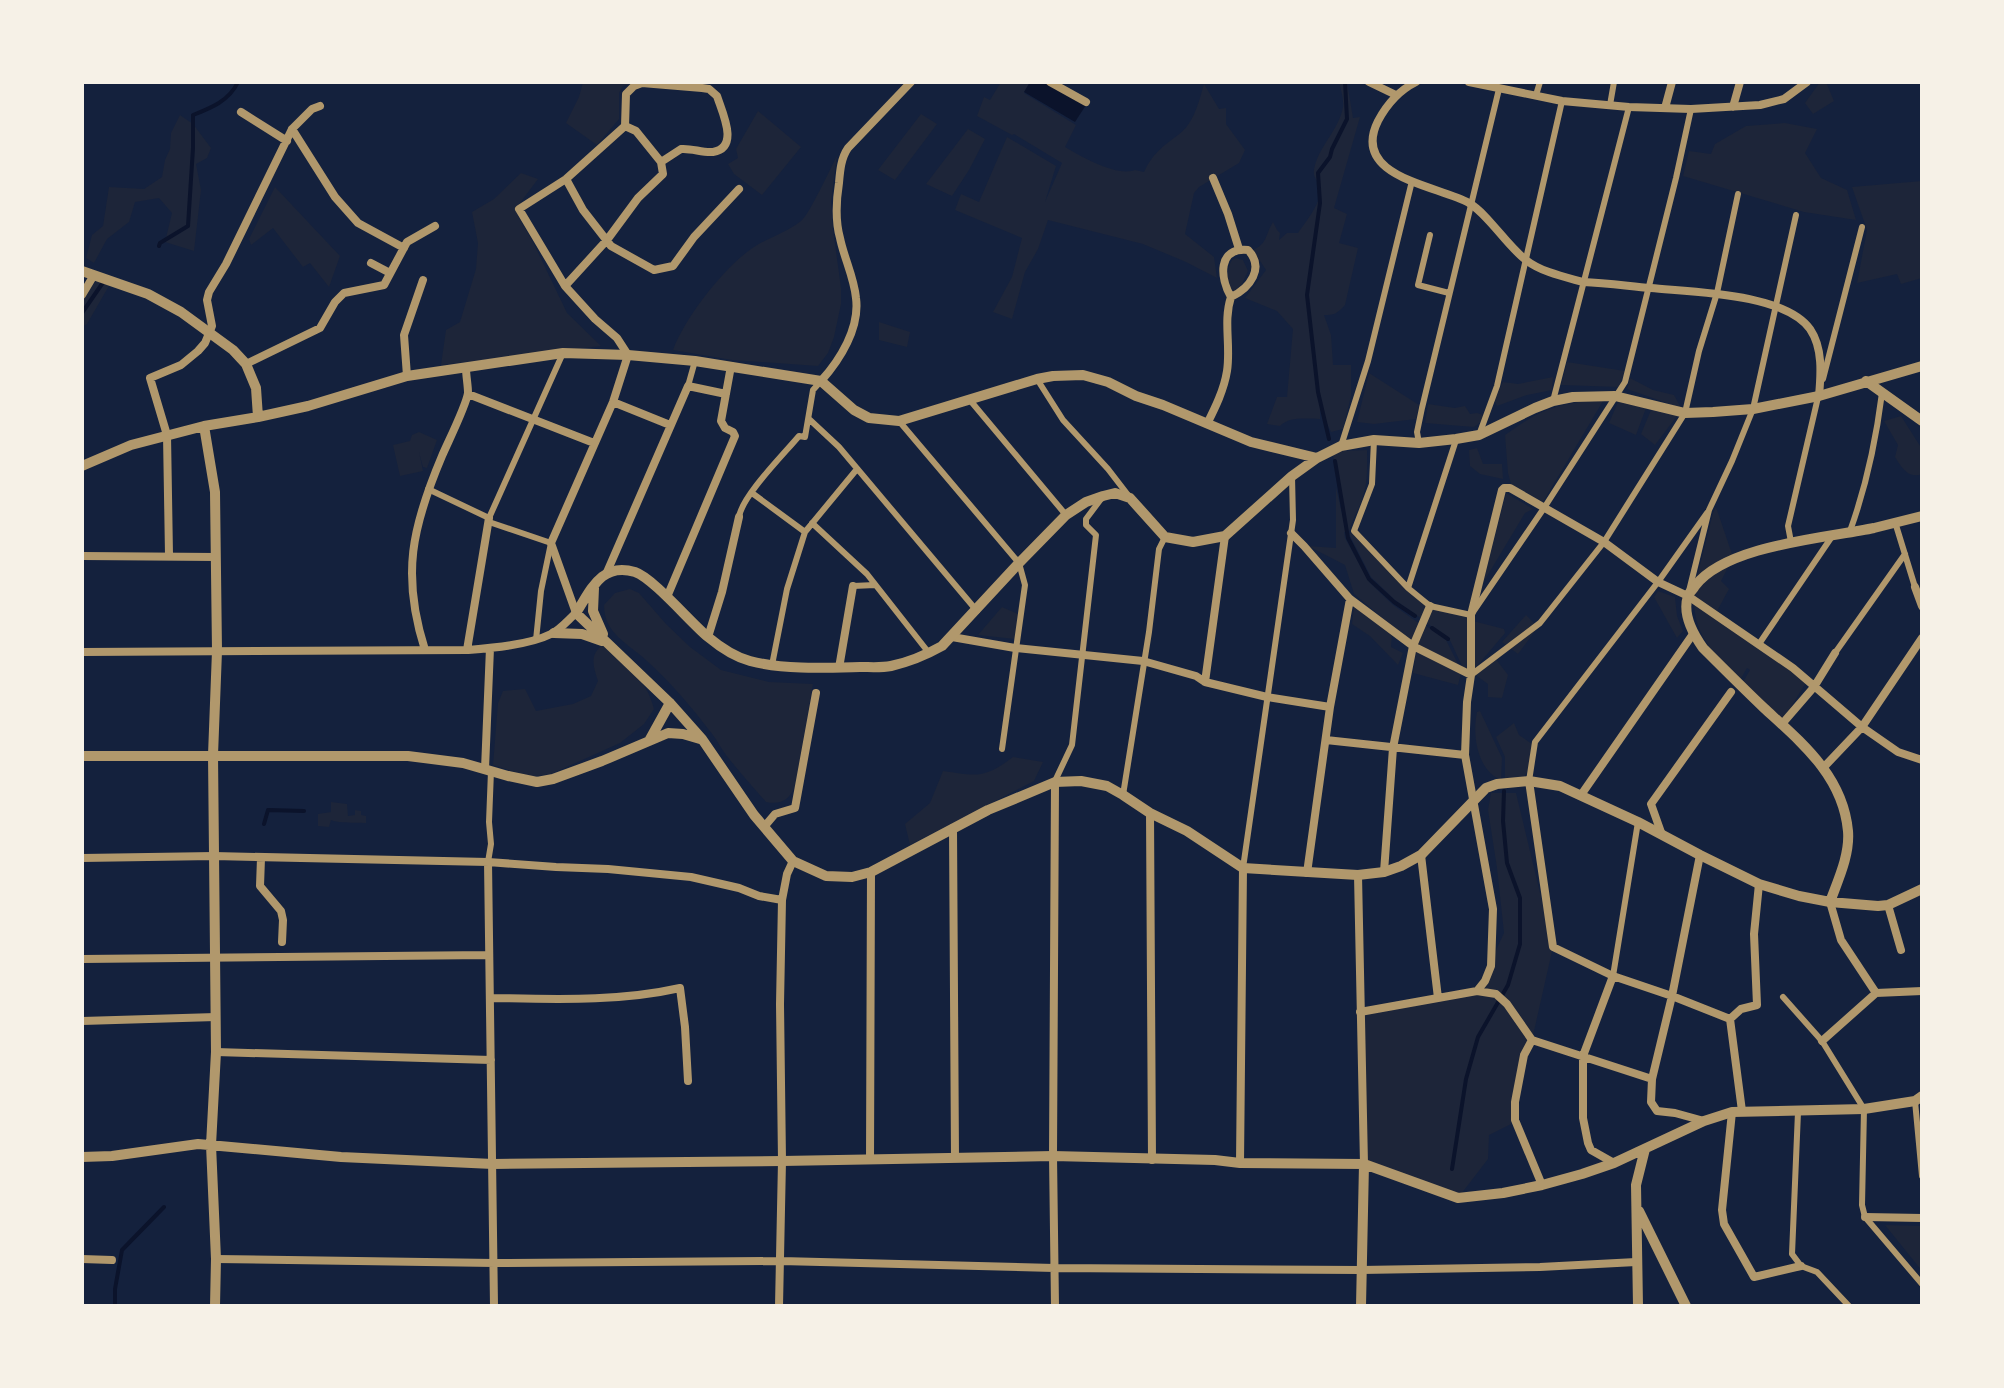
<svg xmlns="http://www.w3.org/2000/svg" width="2004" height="1388" font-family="'Space Grotesk',sans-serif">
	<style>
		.green { fill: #1d2539 }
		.water { fill: #0b132b }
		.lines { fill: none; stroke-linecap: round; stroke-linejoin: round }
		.stream { stroke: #0b132b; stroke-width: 4 }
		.pedestrian { stroke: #b1986c; stroke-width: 6 }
		.minor { stroke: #b1986c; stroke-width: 8 }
		.tertiary { stroke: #b1986c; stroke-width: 10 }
	</style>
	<rect width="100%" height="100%" fill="#14213d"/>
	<!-- green -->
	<path class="green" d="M583 82H639L623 86 619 93V119L597 145 566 123 579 97Z
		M1001 82H1030L1024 93 1076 125 1065 147C1082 157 1117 177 1135 170L1144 172C1152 154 1163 146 1178 135 1194 124 1199 101 1204 84L1219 109 1226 108V124L1245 150 1239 163 1199 187 1194 193 1185 234 1214 257 1217 278 1186 262 1143 244 1048 220 1038 249 1025 272 1012 319 993 312 1012 277 1022 238 955 210 961 194 979 202 1007 137 1056 166 1045 202 1062 163 1014 134 1012 135 977 116 984 97 990 100Z
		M1339 82H1347L1353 118 1360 117 1334 208 1347 214 1339 243 1358 248 1345 305C1337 314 1334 315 1324 315L1331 335 1333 365H1351V396L1343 429 1331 432 1320 409V419C1307 419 1290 416 1280 426L1267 424 1277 397H1287L1293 329 1277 311 1245 298 1266 270 1253 250C1268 243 1265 235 1273 222L1277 230 1280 233 1279 240 1287 233H1298C1305 223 1323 201 1320 188 1318 178 1311 179 1315 165 1321 144 1339 129 1343 107 1344 100 1341 90 1339 82Z
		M1820 82H1826L1834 101 1813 114 1805 103Z
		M758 111 801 147 762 195 734 174 728 164 738 158 736 149Z
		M921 114 937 124 895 180 878 170Z
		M180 115 193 124 211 148 207 158 196 164 201 190 194 251 165 242 172 213 159 198 135 202 129 222 107 239 94 263 86 258 92 235 103 226 109 187 144 189 162 177 165 160 170 149 171 133Z
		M1785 123 1817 129 1805 153 1821 178 1847 190 1856 220 1804 212 1683 176 1689 151 1711 154 1715 144 1746 126Z
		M968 129 985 139 969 170 952 196 926 184Z
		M837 156 831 202 833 229 841 288V304L834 337 828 353 818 366 732 360 673 350C685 318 720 273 747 252 763 239 785 234 801 221 809 215 830 169 837 156Z
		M521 173 538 179 517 207 518 216 533 242 567 313 601 346 441 365 446 330 460 322 476 269 478 243 472 212 494 199Z
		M1922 181V278L1901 284 1897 274 1857 283 1867 230 1852 187Z
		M275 187 340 256 329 287 310 263 303 267 273 228 251 245 249 239Z
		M1236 258 1243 260 1248 271 1242 284 1234 291C1226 284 1226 269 1232 260Z
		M98 279 110 284 87 324 82 327V298Z
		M879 322 910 332 907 347 879 340Z
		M1567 362 1625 371 1619 387 1561 385Z
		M1369 373 1419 405 1416 419 1374 424 1357 422Z
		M1553 377 1552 390 1527 395 1497 406 1494 400 1503 382 1518 384Z
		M1630 378 1653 390 1674 395 1681 408 1627 389Z
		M1585 401H1603L1543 502 1511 484 1508 473 1505 435C1536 413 1547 407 1585 401Z
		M1618 402 1646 408 1636 435 1609 423Z
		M1428 404 1455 408 1465 406 1470 414 1477 413 1483 415 1481 422 1474 427 1425 423Z
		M1651 410 1677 416 1655 445 1641 434Z
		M1901 416 1922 449V474C1908 479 1902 468 1895 457L1898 445 1884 421Z
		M419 432 437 440 427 468 423 467 419 452 423 471 400 476 393 445 410 441 412 435Z
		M1477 448 1483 464H1502L1503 479 1480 474 1470 466 1469 450Z
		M1367 450C1367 466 1368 481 1363 496 1360 508 1352 519 1349 532H1344L1345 538 1369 582 1393 605 1420 624 1412 643 1354 594 1345 565 1308 546 1336 548V487L1345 527 1342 501 1333 455 1342 451Z
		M1506 493 1533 509 1525 513 1483 583Z
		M1716 507 1733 557 1696 581 1713 513Z
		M1353 532 1427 607 1422 619 1395 600 1371 577 1349 534Z
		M1728 567 1721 581 1729 589 1717 611 1693 596 1702 580Z
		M630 589 639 593 666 624 690 647 721 670 769 682 813 684 795 787C788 800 782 805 766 802 754 788 742 775 730 760 722 751 717 739 709 730 691 706 669 681 647 661 628 643 604 634 604 605L615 593Z
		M1658 591 1675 597 1677 616 1683 631 1677 638 1654 597Z
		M1694 602 1807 681 1783 720 1743 682 1750 670 1747 668 1740 680C1716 655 1695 638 1694 602Z
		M1354 606 1392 635 1391 647 1403 653 1398 665 1370 636 1352 624Z
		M1002 607 1018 614 1015 639 978 635Z
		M1431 608 1469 616 1470 672 1463 668 1449 638 1425 622Z
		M1526 615 1538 627 1518 654 1502 642Z
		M1473 621 1504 629 1505 633 1472 672Z
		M1425 625 1446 640 1460 668 1416 646Z
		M604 644C625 663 647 680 654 709L644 724 620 743 551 774 530 777 493 765 498 703 503 691 525 689 536 711 573 704 591 696 598 681C593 666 589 654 604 644Z
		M1416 651 1461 673 1458 685 1413 673Z
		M1492 654 1508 675 1502 698 1488 697V684L1474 674Z
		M1480 711 1502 758 1501 780C1477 770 1472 735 1477 712Z
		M1514 723 1519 735 1532 744 1530 766 1525 776 1505 780V757L1496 737Z
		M1013 757 1043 762 1034 781 910 845 905 824 930 803 943 771C977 776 984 779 1013 757Z
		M1491 793H1516L1553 947 1532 1040 1511 1101V1124L1489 1135 1488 1159 1458 1198 1364 1164 1360 1012 1477 991 1504 933 1497 868 1488 810Z
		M331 802 347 804 348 816 355 815V810L361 811V815L366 816V823C355 822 341 824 331 820L329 827 318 826V814L331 812Z
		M1885 1225 1922 1226V1271Z"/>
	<!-- water -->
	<path class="water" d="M1030 82H1046L1086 105 1075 122 1024 92Z"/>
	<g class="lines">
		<!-- stream -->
		<path class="stream" d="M159 246 160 243 188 226 193 148V115C211 108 229 101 238 82
			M82 313 104 281
			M1329 439 1318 392 1307 295 1320 203 1318 173 1330 157 1332 149 1347 119 1345 82
			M1335 461 1348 538 1369 579 1394 602 1415 616
			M1432 628 1448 639
			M264 824 268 810 304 811
			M1452 1169 1466 1079 1478 1037 1508 985 1520 944V898L1507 863 1503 821 1504 791
			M115 1306V1289L122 1250 164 1207"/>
		<!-- pedestrian -->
		<path class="pedestrian" d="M1536 95 1540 82
			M1610 105 1614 82
			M1430 235 1418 285 1449 293
			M1037 379 1063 420 1108 469 1128 495
			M1823 379 1862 227
			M688 386 695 361
			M969 399 1066 515
			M1553 401 1629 107
			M809 419 839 447 977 611
			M899 421 1019 563 1025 585 1002 749
			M1479 435 1497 386 1562 101
			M1374 440 1372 484 1354 531 1408 588 1430 606 1471 615 1544 508 1625 382 1676 178 1691 109
			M1419 443 1417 432 1422 408 1499 89
			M1341 446 1368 361 1412 181
			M428 489 489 518V522L551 543 541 591 536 640
			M752 493 805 532
			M739 517C742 496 784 454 799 436L805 437 813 390 821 381
			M489 518 563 353
			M1895 522 1915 587
			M812 523 867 574 929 653
			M1850 531C1866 487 1876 440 1882 393
			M1791 542 1788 526 1819 393
			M853 586 875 585 873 583
			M1408 588 1456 440
			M1689 591 1709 510 1732 461 1753 409 1796 215
			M1759 644 1833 535
			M1835 653 1905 554
			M772 665 787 589 805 532 857 469
			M1471 675 1540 623 1604 542 1685 413 1699 351 1717 293 1738 194
			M1055 781 1072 745 1096 535 1086 525V519L1101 499
			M1529 781 1535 742 1658 582 1707 513
			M1123 795 1149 632 1159 549 1165 537
			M488 862 491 844 489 822 491 771
			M1243 868 1293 520 1292 476
			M1613 976 1638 822
			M1783 997 1822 1041 1864 1109 1862 1205 1865 1217 1922 1284
			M1915 1101 1922 1176
			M1798 1112 1792 1254 1801 1266 1817 1272 1849 1306"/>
		<!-- minor -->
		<path class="minor" d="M1050 82 1086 102
			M1369 82 1396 95
			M1416 82C1398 91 1387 104 1378 121 1350 177 1436 185 1469 203 1488 214 1507 246 1526 260 1541 272 1565 277 1583 282 1606 283 1628 286 1651 288 1692 292 1784 293 1810 329 1823 348 1821 374 1819 396
			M1469 82 1562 101 1629 107 1691 109 1760 105 1784 99 1807 82
			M1733 107 1740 82
			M1665 108 1672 82
			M241 112 287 141
			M625 126 636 131 661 162
			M292 129 335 197 358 223 404 248
			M1213 178 1228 214 1239 249
			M566 179 583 210 611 246 654 270 673 266 694 237 739 189
			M371 263 390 273
			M82 295 94 275
			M246 364 320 328 335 302 344 293 384 285 407 242 435 226
			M407 376 404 335 423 280
			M821 381C840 360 860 328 856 298 854 277 844 258 840 238 835 220 836 202 839 183 840 171 841 158 848 148L911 82
			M468 394 594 443
			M613 402 670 425
			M1207 424C1215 408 1224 390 1227 371 1231 346 1223 321 1231 297 1250 288 1265 268 1248 250 1217 247 1220 278 1231 297
			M1291 533 1304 546 1350 599 1413 646 1471 675
			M169 555 167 435 150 378 181 365 198 351 205 343 212 326 207 300 209 292 226 264 292 129 312 109 320 106
			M82 556 216 557
			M607 572 688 386 726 394
			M1915 587 1922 606
			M667 597 735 436 733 432 725 428 721 421 731 366
			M708 637 722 592 739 517
			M952 637 1015 648 1143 661 1196 676 1205 682 1267 697 1330 707
			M425 650C401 575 412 527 442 456 448 442 466 406 468 393 468 385 466 376 466 368
			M467 650 489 518
			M82 652 467 650C491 648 529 645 551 634 560 630 568 620 576 613L551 543 613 402 628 355 617 338 595 319 565 286 519 209 566 179 625 126 626 94 634 86 642 83 702 88 709 89 717 96C722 112 740 148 713 152 702 153 692 148 681 149L661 162 663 174 638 198 607 240 565 286
			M839 668 853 586
			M1205 682 1225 536
			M1782 724 1814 687 1835 653
			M1326 740 1465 755
			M1824 767 1862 727 1922 638
			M485 769 490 648
			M1529 781 1553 947 1613 976 1672 996 1730 1019 1741 1009 1757 1005 1754 934 1759 884
			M1055 782 1053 1156 1055 1306
			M1581 795 1693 634
			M1150 813 1152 1160
			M764 827 775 814 795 808 816 693
			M953 828 955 1158
			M1662 835 1651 804 1731 692
			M1421 855 1438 998
			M1700 855 1672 996 1652 1079 1651 1102 1657 1111 1675 1113 1704 1121
			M82 858 214 856 488 862 556 867 608 869 691 877 739 888 759 896 782 900
			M261 858 260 886 281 911 283 920 282 942
			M488 862 494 1306
			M1384 872 1393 748 1413 646 1430 606
			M1307 873 1330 707 1350 599
			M1358 875 1364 1164
			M1830 902 1841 940 1876 993
			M1888 905 1901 950
			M82 959 489 955
			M1613 976 1583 1056V1118L1588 1143 1591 1150 1614 1163
			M1477 991 1485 981 1491 966 1493 909 1465 755 1467 702 1471 675V615L1502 490 1504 488H1510L1604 542 1658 582 1688 596 1793 668 1862 727 1898 752 1922 760
			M490 998C553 999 618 1002 680 988L685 1027 688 1081
			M1360 1012 1477 991 1496 994 1507 1004 1532 1040
			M1730 1019 1742 1111
			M82 1021 216 1017
			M1532 1040 1524 1055 1515 1102V1120L1542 1185
			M1532 1040 1652 1079
			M1822 1041 1876 993 1922 991
			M216 1052 491 1060
			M1732 1112 1722 1210 1724 1224 1754 1277 1801 1266
			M870 1160 871 872
			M1240 1163 1243 868
			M1865 1217 1922 1218
			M82 1259 112 1260
			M216 1259 494 1263 781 1261 1054 1268 1361 1270 1540 1267 1636 1262
			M779 1306 782 1161 780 1004 782 900 787 874 793 861"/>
		<!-- tertiary -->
		<path class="tertiary" d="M82 271 148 294 181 312 233 350 246 364 256 388 258 417
			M1922 366 1819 396 1753 409 1713 412 1685 413 1615 396 1573 397 1553 401 1535 408 1479 435 1456 439 1419 443 1374 440 1341 446 1317 458 1292 476 1225 536 1193 542 1165 537 1130 498 1115 493 1103 496 1086 502 1066 515 1019 563 942 646C926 655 909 662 891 666 881 668 870 667 860 667 825 668 785 670 750 661 735 657 720 647 708 637 691 623 653 578 635 572 601 562 591 590 576 613L670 703 702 739 754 815 793 861 826 876 852 877 871 872 988 810 1055 782 1081 781 1107 786 1123 795 1150 813 1187 831 1243 868 1358 875 1384 872 1401 866 1421 855 1486 788 1497 784 1529 781 1560 786 1638 822 1700 855 1759 884 1799 896 1830 902 1878 906 1888 905 1922 889
			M1866 381 1922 421
			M204 426 215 492 217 651 213 755 216 1052 211 1145 216 1259 215 1306
			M82 466 131 445 204 426 258 417 308 406 407 376 563 353 628 355 695 361 821 381 854 410 869 418 899 421 1037 379 1053 376 1083 375 1108 382 1136 396 1163 405 1251 442 1317 458
			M594 588 593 611 603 634
			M554 633 582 634 602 641
			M649 741 670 703
			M82 756H408L463 763 508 776 537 782 553 779 602 761 668 733 683 734 700 739
			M1830 902C1838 880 1850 855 1848 831 1843 776 1802 743 1764 708 1743 688 1723 668 1703 648 1693 634 1682 614 1688 596 1689 592 1693 590 1695 586 1726 545 1826 538 1874 528 1890 524 1906 520 1922 516
			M82 1157 112 1156 198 1144 341 1157 493 1164 782 1161 1053 1156 1215 1160 1240 1163 1364 1164 1458 1198 1503 1193 1542 1185 1582 1174 1614 1163 1704 1121 1732 1112 1864 1109 1915 1101 1922 1096
			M1639 1211 1686 1306
			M1361 1306 1364 1164
			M1638 1306 1636 1185 1645 1149"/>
	</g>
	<!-- border -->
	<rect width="2004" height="1388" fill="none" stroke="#f6f1e7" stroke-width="168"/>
</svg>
